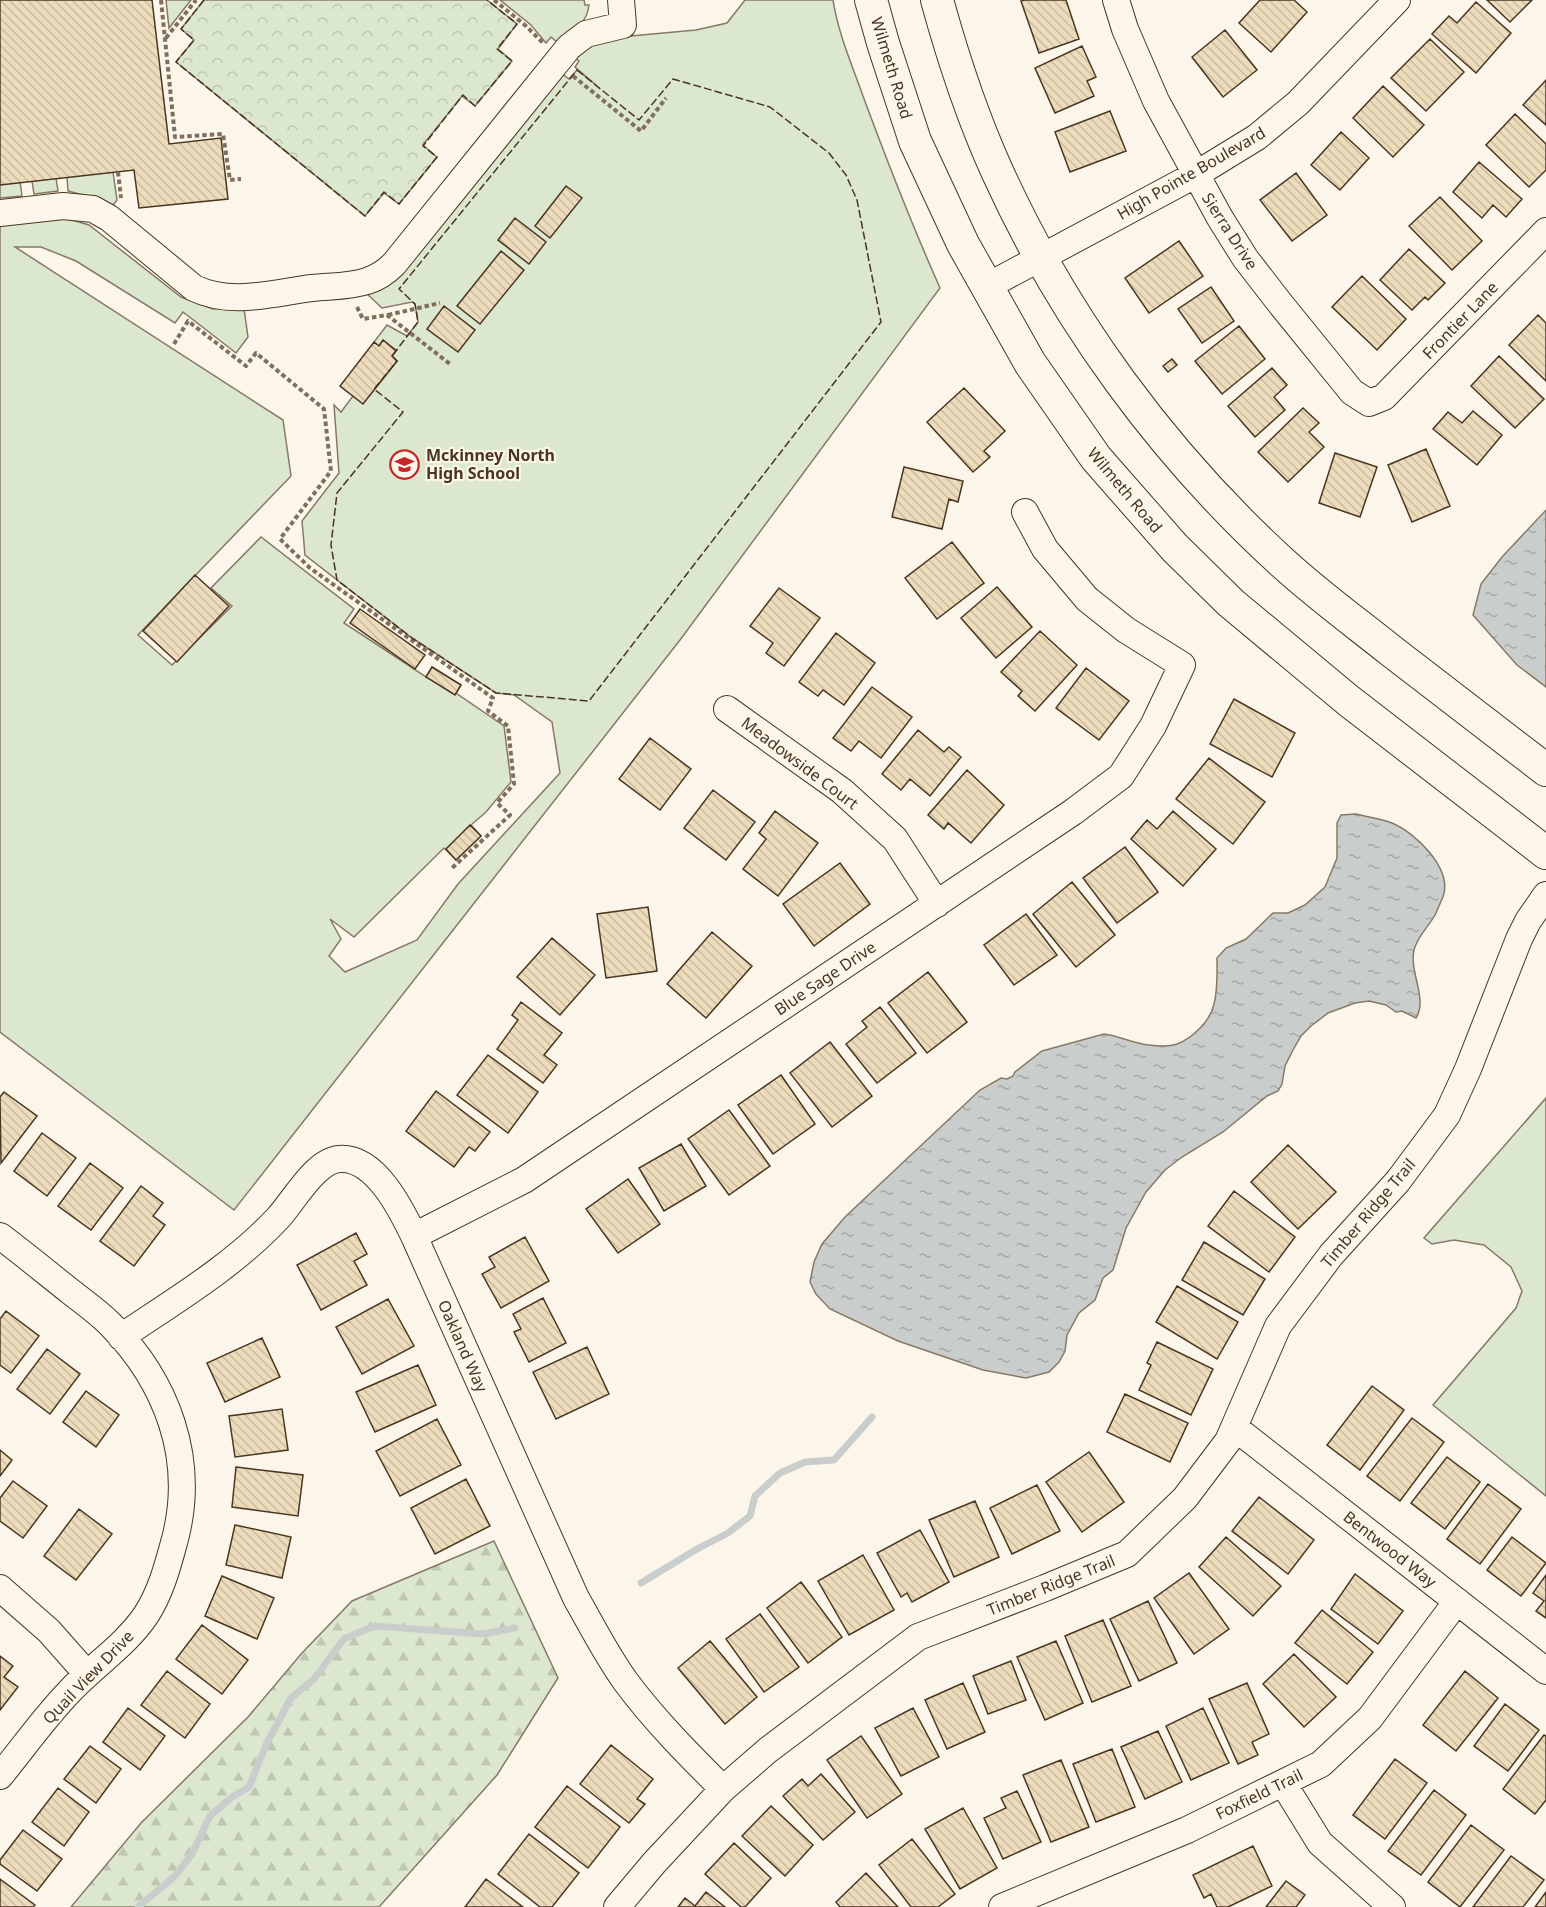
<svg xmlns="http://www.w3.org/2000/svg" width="1546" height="1907" font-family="'Noto Sans',sans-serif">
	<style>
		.grass { fill: #dce7d0; stroke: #887966; stroke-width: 1.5 }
		.forest { fill: url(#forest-firs); stroke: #887966; stroke-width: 1.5 }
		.park { fill: url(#park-crowns); stroke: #887966; stroke-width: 1.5 }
		.water { fill: url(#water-ripples); stroke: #887966; stroke-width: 1.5 }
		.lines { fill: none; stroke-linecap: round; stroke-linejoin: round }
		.stream { stroke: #c9cecd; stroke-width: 7 }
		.building { fill: url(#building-back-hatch); stroke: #4a3520; stroke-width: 1.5 }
		.minor-casing { stroke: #4a3520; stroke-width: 28 }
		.major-casing { stroke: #4a3520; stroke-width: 34 }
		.path { stroke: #7f6f5c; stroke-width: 4; stroke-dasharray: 4.5 3; stroke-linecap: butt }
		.minor { stroke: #fbf6e9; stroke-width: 26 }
		.major { stroke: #fbf6e9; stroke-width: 32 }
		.fence { stroke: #4a3520; stroke-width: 1.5; stroke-dasharray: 8 3; stroke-linecap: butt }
		.labels { text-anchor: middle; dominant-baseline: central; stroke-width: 4.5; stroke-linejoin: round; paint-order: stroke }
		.street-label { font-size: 16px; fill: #4a3520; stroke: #fbf6e9 }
		.poi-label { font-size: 16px; font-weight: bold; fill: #4a3520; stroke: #fbf6e9; text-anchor: start }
	</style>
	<defs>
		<pattern id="forest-firs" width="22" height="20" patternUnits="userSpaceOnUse" patternTransform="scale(1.5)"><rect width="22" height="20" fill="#dce7d0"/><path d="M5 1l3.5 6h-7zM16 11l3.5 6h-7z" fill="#bec7b2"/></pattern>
		<pattern id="park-crowns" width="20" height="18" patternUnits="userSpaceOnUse" patternTransform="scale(1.5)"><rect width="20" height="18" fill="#dce7d0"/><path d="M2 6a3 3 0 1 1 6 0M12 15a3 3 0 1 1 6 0" fill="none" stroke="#bec7b2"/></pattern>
		<pattern id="water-ripples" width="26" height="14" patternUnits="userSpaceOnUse" patternTransform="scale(1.5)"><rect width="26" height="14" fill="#c9cecd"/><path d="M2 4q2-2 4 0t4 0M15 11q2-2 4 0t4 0" fill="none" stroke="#a5a8a6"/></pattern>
		<pattern id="building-back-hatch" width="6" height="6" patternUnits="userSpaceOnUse" patternTransform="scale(1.5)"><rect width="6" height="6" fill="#ecdcbc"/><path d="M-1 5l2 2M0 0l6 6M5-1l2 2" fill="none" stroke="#ccbda1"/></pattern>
	</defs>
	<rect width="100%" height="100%" fill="#fbf6e9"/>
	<!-- grass -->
	<path class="grass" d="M166 0H191L169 28Z
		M500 0H584L585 5H589C587 25 572 31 557 42L551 37 546 43 531 25Z
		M745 0H833C838 33 852 65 863 96 887 161 912 225 940 288L680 640 234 1210 0 1032V224L65 218 89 225 181 297 213 309H244L248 337 236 353 183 312 175 323 76 261 41 247H15L283 420 291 476 138 635 172 665 232 606 211 588 261 537 354 609 344 623 426 677 432 667 461 685 456 693 504 726 511 782 486 812 471 825 481 836 456 860 444 848 354 937 330 919 341 939 329 956 345 972 417 940 458 884 560 773 552 722 514 695 496 693 412 638 305 555 302 521 339 473 334 405 341 412 353 396 363 403 397 361 392 356 396 350 383 340 379 346 374 342 387 325 407 336 418 322 415 304 412 302 382 308 365 292 562 74 569 79 577 70 596 85 575 67 579 61 573 57 591 44 620 37 696 30 727 23Z
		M113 172 117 200 110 209 98 199 68 191 67 177Z
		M56 178 58 191 34 194 32 181Z
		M20 182 22 196 0 198V184Z
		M1546 1098V1496L1433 1405 1516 1308 1522 1291 1511 1267 1484 1245 1454 1240 1432 1244 1424 1238Z"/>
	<!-- forest -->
	<path class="forest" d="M494 1541 558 1678 497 1775 379 1907H71L141 1823 248 1717 302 1653 352 1601Z"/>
	<!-- park -->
	<path class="park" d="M204 0H487L517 24 498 49 512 61 475 106 462 96 423 145 437 157 399 204 384 193 365 216 176 62 194 40 181 29Z"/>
	<!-- water -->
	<path class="water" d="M1546 510V687L1517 665 1473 615 1481 584 1502 557Z
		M1356 814C1368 817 1381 819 1392 823 1416 833 1453 869 1443 897 1440 903 1438 909 1435 915 1429 926 1417 937 1414 950 1409 972 1428 999 1416 1018L1402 1011 1396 1012 1386 1005 1369 1001 1355 1003 1328 1013 1311 1026 1301 1036 1293 1050 1285 1066 1282 1084 1278 1091 1267 1096 1223 1132 1182 1157 1165 1170 1146 1192 1126 1228 1113 1270 1103 1278 1095 1300 1079 1313 1067 1335 1065 1351 1059 1362 1049 1372 1026 1378 983 1370 898 1341 830 1309 816 1294 810 1282 814 1262 822 1244 845 1217 980 1090 1001 1078 1007 1079 1013 1076 1015 1072 1042 1051 1104 1034C1120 1036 1134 1044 1149 1045 1158 1046 1169 1047 1177 1044 1193 1038 1211 1020 1214 1004 1218 989 1217 973 1217 958L1226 948 1246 939 1273 913H1288L1305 905 1325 887 1337 858V823L1341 815Z"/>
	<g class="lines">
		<!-- stream -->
		<path class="stream" d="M641 1583 697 1549 728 1533 750 1516 755 1496 780 1473 805 1462 834 1460 872 1417
			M138 1907 175 1876 192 1854 210 1816 232 1797 249 1787 266 1745 291 1698 314 1679 344 1639 374 1626 483 1634 515 1628"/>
	</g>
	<!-- building -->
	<path class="building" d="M0 0H152L169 144 221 138 228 199 139 208 134 170 0 185Z
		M1025 0H1066L1079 39 1039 53 1021 1Z
		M1260 0H1294L1307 12 1271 52 1239 23Z
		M1487 0H1532L1510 22Z
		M1476 2 1511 33 1476 73 1432 34 1449 16 1457 23Z
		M1225 30 1257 70 1223 97 1192 57Z
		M1430 39 1464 72 1426 111 1391 78Z
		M1082 46 1096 77 1087 81 1094 96 1055 113 1035 68Z
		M1546 80V125L1523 105Z
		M1383 86 1424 125 1393 157 1353 118Z
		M1110 111 1126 151 1070 172 1055 132Z
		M1515 114 1546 144V170L1529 187 1486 145Z
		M1341 132 1369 158 1340 190 1311 165Z
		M1479 162 1522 199 1506 217 1493 205 1482 218 1453 192Z
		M1296 173 1327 215 1292 241 1260 200Z
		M566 186 582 198 550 238 535 226Z
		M1440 197 1482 241 1452 270 1409 226Z
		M515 218 546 242 529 264 498 240Z
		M1179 241 1203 276 1149 313 1125 278Z
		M1409 249 1445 283 1428 300 1425 297 1412 310 1380 280Z
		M501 251 524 270 480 324 457 306Z
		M1362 276 1406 319 1377 350 1332 307Z
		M1211 287 1234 321 1202 343 1178 309Z
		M444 306 475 330 458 352 427 329Z
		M1538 315 1546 323V381L1509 345Z
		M1239 326 1265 359 1222 394 1195 361Z
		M383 340 396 351 392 356 397 361 363 404 340 386 374 342 379 346Z
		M1499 356 1544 399 1515 428 1471 386Z
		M1172 359 1177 365 1168 372 1163 366Z
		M1272 368 1287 385 1274 397 1285 410 1255 437 1228 406Z
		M964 388 1005 431 984 451 990 457 973 472 927 422Z
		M1303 408 1319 423 1309 432 1324 447 1288 482 1258 452Z
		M1473 411 1502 435 1477 465 1433 429 1448 412 1462 423Z
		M1426 449 1450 506 1412 522 1388 465Z
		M1335 453 1377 467 1360 517 1319 503Z
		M904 467 963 481 958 502 949 499 942 529 892 517Z
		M952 542 984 583 937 619 905 578Z
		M195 575 229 606 177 662 143 631Z
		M997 587 1032 627 996 658 961 618Z
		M779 588 820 618 784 666 766 653 773 643 750 626Z
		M360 609 425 655 415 669 350 623Z
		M1040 631 1077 665 1035 711 1018 696 1022 691 1001 672Z
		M836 633 875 663 844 705 823 690 818 696 799 682Z
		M432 667 461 685 455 695 426 677Z
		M1086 668 1129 701 1099 740 1056 708Z
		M872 687 912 717 881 758 859 741 851 751 833 738Z
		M1234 699 1295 733 1272 777 1210 744Z
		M918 730 944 752 949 747 961 757 930 796 910 779 901 790 882 774Z
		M650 738 691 769 660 810 619 779Z
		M1209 758 1265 802 1233 844 1176 799Z
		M967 770 1004 805 971 843 948 823 944 829 928 815Z
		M713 790 755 822 726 860 684 828Z
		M775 811 818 843 778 896 743 869 766 839 759 833Z
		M1173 811 1216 849 1183 886 1131 839 1147 820 1157 829Z
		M470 825 481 836 456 860 446 849Z
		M1125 847 1158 892 1117 923 1083 878Z
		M840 863 870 904 814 946 783 904Z
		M1072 882 1115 935 1076 967 1033 914Z
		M648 907 657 971 606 978 597 914Z
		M1026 914 1057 955 1014 985 984 945Z
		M712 932 752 966 706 1018 667 984Z
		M552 938 595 975 560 1015 517 977Z
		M928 972 967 1022 927 1053 888 1003Z
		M521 1002 562 1033 544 1055 557 1065 543 1083 497 1049 518 1020 512 1015Z
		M880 1007 916 1053 877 1083 846 1044 867 1027 862 1021Z
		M830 1042 872 1096 832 1127 790 1073Z
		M488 1055 538 1092 508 1133 457 1095Z
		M781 1075 815 1124 773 1154 738 1105Z
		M436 1091 490 1132 475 1151 469 1147 454 1167 406 1131Z
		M4 1092 37 1116 1 1163 0 1097Z
		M729 1110 770 1166 729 1195 688 1139Z
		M42 1133 76 1158 47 1196 14 1171Z
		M681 1144 706 1186 664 1211 639 1168Z
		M1288 1145 1336 1192 1298 1229 1251 1182Z
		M90 1163 123 1188 91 1230 58 1206Z
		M628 1179 660 1224 618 1253 586 1209Z
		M141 1186 163 1203 153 1216 165 1225 134 1266 100 1241Z
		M1234 1191 1295 1237 1269 1272 1208 1226Z
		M356 1233 367 1254 354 1261 367 1285 321 1310 297 1265Z
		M525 1237 549 1281 501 1308 482 1274 495 1267 489 1257Z
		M1204 1242 1265 1279 1243 1315 1182 1280Z
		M1177 1286 1238 1322 1217 1359 1156 1322Z
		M543 1298 566 1343 529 1362 514 1332 521 1329 513 1314Z
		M388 1299 414 1346 362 1374 336 1327Z
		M6 1311 39 1336 11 1373 0 1365V1319Z
		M262 1338 280 1377 225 1402 207 1363Z
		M1157 1342 1213 1369 1191 1415 1139 1390 1151 1365 1147 1363Z
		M587 1347 609 1394 556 1419 533 1372Z
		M47 1349 80 1374 50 1414 17 1389Z
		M418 1365 436 1405 375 1432 356 1392Z
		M1372 1386 1404 1410 1360 1470 1327 1445Z
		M86 1391 119 1415 96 1447 63 1422Z
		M1125 1394 1188 1423 1170 1462 1107 1432Z
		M282 1409 288 1450 235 1457 229 1416Z
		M1412 1418 1444 1442 1400 1501 1367 1476Z
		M437 1419 461 1465 400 1496 376 1451Z
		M0 1450 12 1460 0 1476Z
		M1089 1452 1124 1502 1082 1532 1046 1482Z
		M1447 1457 1480 1482 1445 1529 1411 1503Z
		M236 1467 303 1475 298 1516 232 1507Z
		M466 1479 490 1526 435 1554 411 1508Z
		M13 1481 47 1506 23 1538 0 1521V1498Z
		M1488 1484 1521 1509 1480 1564 1447 1539Z
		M1037 1485 1060 1531 1012 1554 990 1508Z
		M1259 1497 1314 1540 1288 1574 1232 1531Z
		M975 1501 999 1557 954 1577 929 1520Z
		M79 1509 112 1534 76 1580 44 1556Z
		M235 1525 291 1537 282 1578 226 1565Z
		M920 1530 949 1582 912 1602 907 1593 901 1597 877 1553Z
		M1226 1537 1281 1586 1253 1616 1199 1567Z
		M1512 1537 1546 1563 1521 1596 1487 1570Z
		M863 1555 894 1610 849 1635 818 1581Z
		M1189 1573 1229 1629 1194 1654 1154 1598Z
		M1355 1574 1403 1611 1378 1644 1331 1609Z
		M1546 1575V1618L1536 1611 1544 1601 1533 1593Z
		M222 1576 274 1598 257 1639 205 1616Z
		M801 1582 842 1637 808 1663 767 1608Z
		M1148 1601 1177 1663 1139 1681 1110 1619Z
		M1322 1610 1373 1652 1347 1684 1295 1643Z
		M760 1614 799 1667 764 1692 726 1639Z
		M1103 1620 1131 1686 1092 1702 1065 1636Z
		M202 1625 248 1660 222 1694 176 1659Z
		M710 1641 757 1697 725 1724 678 1668Z
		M1056 1641 1083 1703 1045 1720 1017 1657Z
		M1294 1654 1336 1697 1304 1727 1263 1684Z
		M0 1656 13 1666 4 1677 18 1687 0 1710Z
		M1011 1661 1026 1700 988 1714 973 1676Z
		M167 1671 210 1704 185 1738 141 1705Z
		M1465 1671 1498 1698 1456 1751 1423 1725Z
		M963 1683 985 1732 947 1749 925 1700Z
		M1247 1683 1269 1734 1252 1742 1258 1755 1238 1764 1209 1699Z
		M1505 1704 1539 1730 1508 1771 1474 1746Z
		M128 1708 165 1736 140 1770 103 1742Z
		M913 1708 939 1757 901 1776 875 1728Z
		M1203 1708 1229 1763 1191 1780 1166 1726Z
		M1158 1731 1182 1782 1145 1799 1121 1747Z
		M1544 1735 1546 1736V1800L1535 1814 1503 1789Z
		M861 1736 902 1794 867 1818 827 1760Z
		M611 1745 653 1779 637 1799 645 1804 629 1823 580 1784Z
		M90 1746 121 1769 96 1803 64 1779Z
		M1112 1749 1135 1807 1096 1822 1073 1764Z
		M1395 1759 1427 1783 1385 1839 1353 1815Z
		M1061 1760 1089 1827 1051 1842 1023 1775Z
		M821 1774 855 1812 823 1840 783 1796 802 1779 808 1786Z
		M567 1786 620 1827 588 1868 535 1827Z
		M58 1788 89 1812 64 1846 32 1822Z
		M1434 1790 1466 1815 1421 1875 1388 1851Z
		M1017 1791 1041 1842 1003 1859 984 1818 1006 1808 1001 1798Z
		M771 1806 813 1845 785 1876 742 1836Z
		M963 1808 997 1868 960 1889 925 1829Z
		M1471 1825 1504 1850 1460 1907 1428 1882Z
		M23 1830 62 1859 37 1891 0 1864V1860Z
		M529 1834 579 1873 552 1907H540L498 1874Z
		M912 1839 955 1894 938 1907H911L879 1865Z
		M734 1843 771 1878 745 1907H741L705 1874Z
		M1253 1846 1272 1886 1228 1907H1217L1211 1894 1204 1898 1193 1875Z
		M1511 1856 1544 1880 1523 1907H1473Z
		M866 1873 898 1907H840L836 1902Z
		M0 1879 35 1905 33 1907H0Z
		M486 1879 523 1907H465Z
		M1286 1881 1305 1895 1296 1907H1266Z
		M706 1892 725 1907H678L685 1898 695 1906Z
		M1546 1892V1907H1535Z"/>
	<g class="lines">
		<defs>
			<path id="minor" d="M1116 0 1125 29 1156 101 1220 218 1245 258 1279 302 1352 392 1369 403 1384 397 1546 231
				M0 213 63 206 93 209 109 218 194 288C231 306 273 293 312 288 330 286 349 287 367 281 377 278 386 272 394 264L569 47 586 34 623 25 621 0
				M986 287 1195 175 1257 137 1298 103 1397 0
				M727 709 842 791 895 839 937 904
				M0 1236C24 1254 47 1273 71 1292 84 1302 98 1312 110 1324 167 1382 196 1458 175 1539 168 1565 161 1592 146 1615 125 1646 94 1665 69 1692 44 1718 23 1748 0 1776
				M414 1236 524 1180 1073 812 1121 776 1153 726 1182 665 1126 630 1087 599 1045 549 1025 512
				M121 1337C176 1300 233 1266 278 1218 293 1202 315 1161 339 1159 375 1156 401 1209 414 1236L576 1598C592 1626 607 1656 626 1682 655 1721 689 1755 723 1789
				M1234 1427 1546 1671
				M0 1588 49 1631 87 1674
				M1283 1783 1320 1843 1392 1907
				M617 1907 654 1863 723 1789 768 1750 918 1637 1045 1588 1127 1554 1185 1498 1228 1441 1278 1326 1331 1255 1398 1181 1447 1115 1468 1069 1519 939 1528 921 1546 895
				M1002 1907 1187 1830 1321 1764 1370 1718 1457 1601"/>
			<path id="major" d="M871 0 883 43 915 141 963 244 1030 363 1096 458 1175 548 1231 603 1349 701 1546 853
				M937 0C953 58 972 116 997 171 1064 319 1164 455 1284 564 1318 595 1355 622 1390 650 1442 690 1494 730 1546 770"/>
		</defs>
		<!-- minor casing -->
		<use href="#minor" class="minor-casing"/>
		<!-- major casing -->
		<use href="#major" class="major-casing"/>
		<!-- path -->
		<path class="path" d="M161 0 175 137 223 134 230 180 241 179
			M494 0 526 26 544 44
			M166 38 196 0
			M573 76 641 131 666 98
			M118 172 121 198
			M357 307 363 319 387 315 450 364
			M388 315 440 303
			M174 344 188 321 246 366 256 353 324 409 331 471 280 539 310 568 493 698 488 711 508 726 514 784 497 803 510 815 452 868"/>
		<!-- minor -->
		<use href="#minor" class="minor"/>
		<!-- major -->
		<use href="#major" class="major"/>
		<!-- fence -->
		<path class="fence" d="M204 0 181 29 194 40 176 62 365 216 384 192 399 204 437 157 423 146 463 95 475 106 512 61 497 49 517 24 487 0
			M577 70 639 120 673 79 770 107 829 153 846 175 857 200 881 322 589 701 496 693 412 638 337 580 331 545 337 493 403 412 374 389 397 361 392 356 418 322 415 304 399 289Z"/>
	</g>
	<!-- icons -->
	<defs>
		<symbol id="school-ring" viewBox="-11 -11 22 22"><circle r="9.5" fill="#fbf6e9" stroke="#c62828" stroke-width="1.5"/><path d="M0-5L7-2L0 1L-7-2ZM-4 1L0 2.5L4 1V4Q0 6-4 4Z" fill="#c62828"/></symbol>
	</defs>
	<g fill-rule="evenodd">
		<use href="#school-ring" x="388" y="448" width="33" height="33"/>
	</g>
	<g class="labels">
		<!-- street labels -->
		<g class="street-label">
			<text transform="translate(892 68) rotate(73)">Wilmeth Road</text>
			<text transform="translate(1191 173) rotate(-30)">High Pointe Boulevard</text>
			<text transform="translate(1230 231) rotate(57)">Sierra Drive</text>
			<text transform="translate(1460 320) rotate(-46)">Frontier Lane</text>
			<text transform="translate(1125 490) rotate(50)">Wilmeth Road</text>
			<text transform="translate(800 763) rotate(37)">Meadowside Court</text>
			<text transform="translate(825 978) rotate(-34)">Blue Sage Drive</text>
			<text transform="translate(1368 1213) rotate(-50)">Timber Ridge Trail</text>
			<text transform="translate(463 1346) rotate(66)">Oakland Way</text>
			<text transform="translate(1390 1549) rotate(38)">Bentwood Way</text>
			<text transform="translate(1051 1585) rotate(-22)">Timber Ridge Trail</text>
			<text transform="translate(88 1677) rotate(-46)">Quail View Drive</text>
			<text transform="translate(1259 1794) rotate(-26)">Foxfield Trail</text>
		</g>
		<!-- poi labels -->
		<g class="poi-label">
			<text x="426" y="455">Mckinney North<tspan x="426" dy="18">High School</tspan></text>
		</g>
	</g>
</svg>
